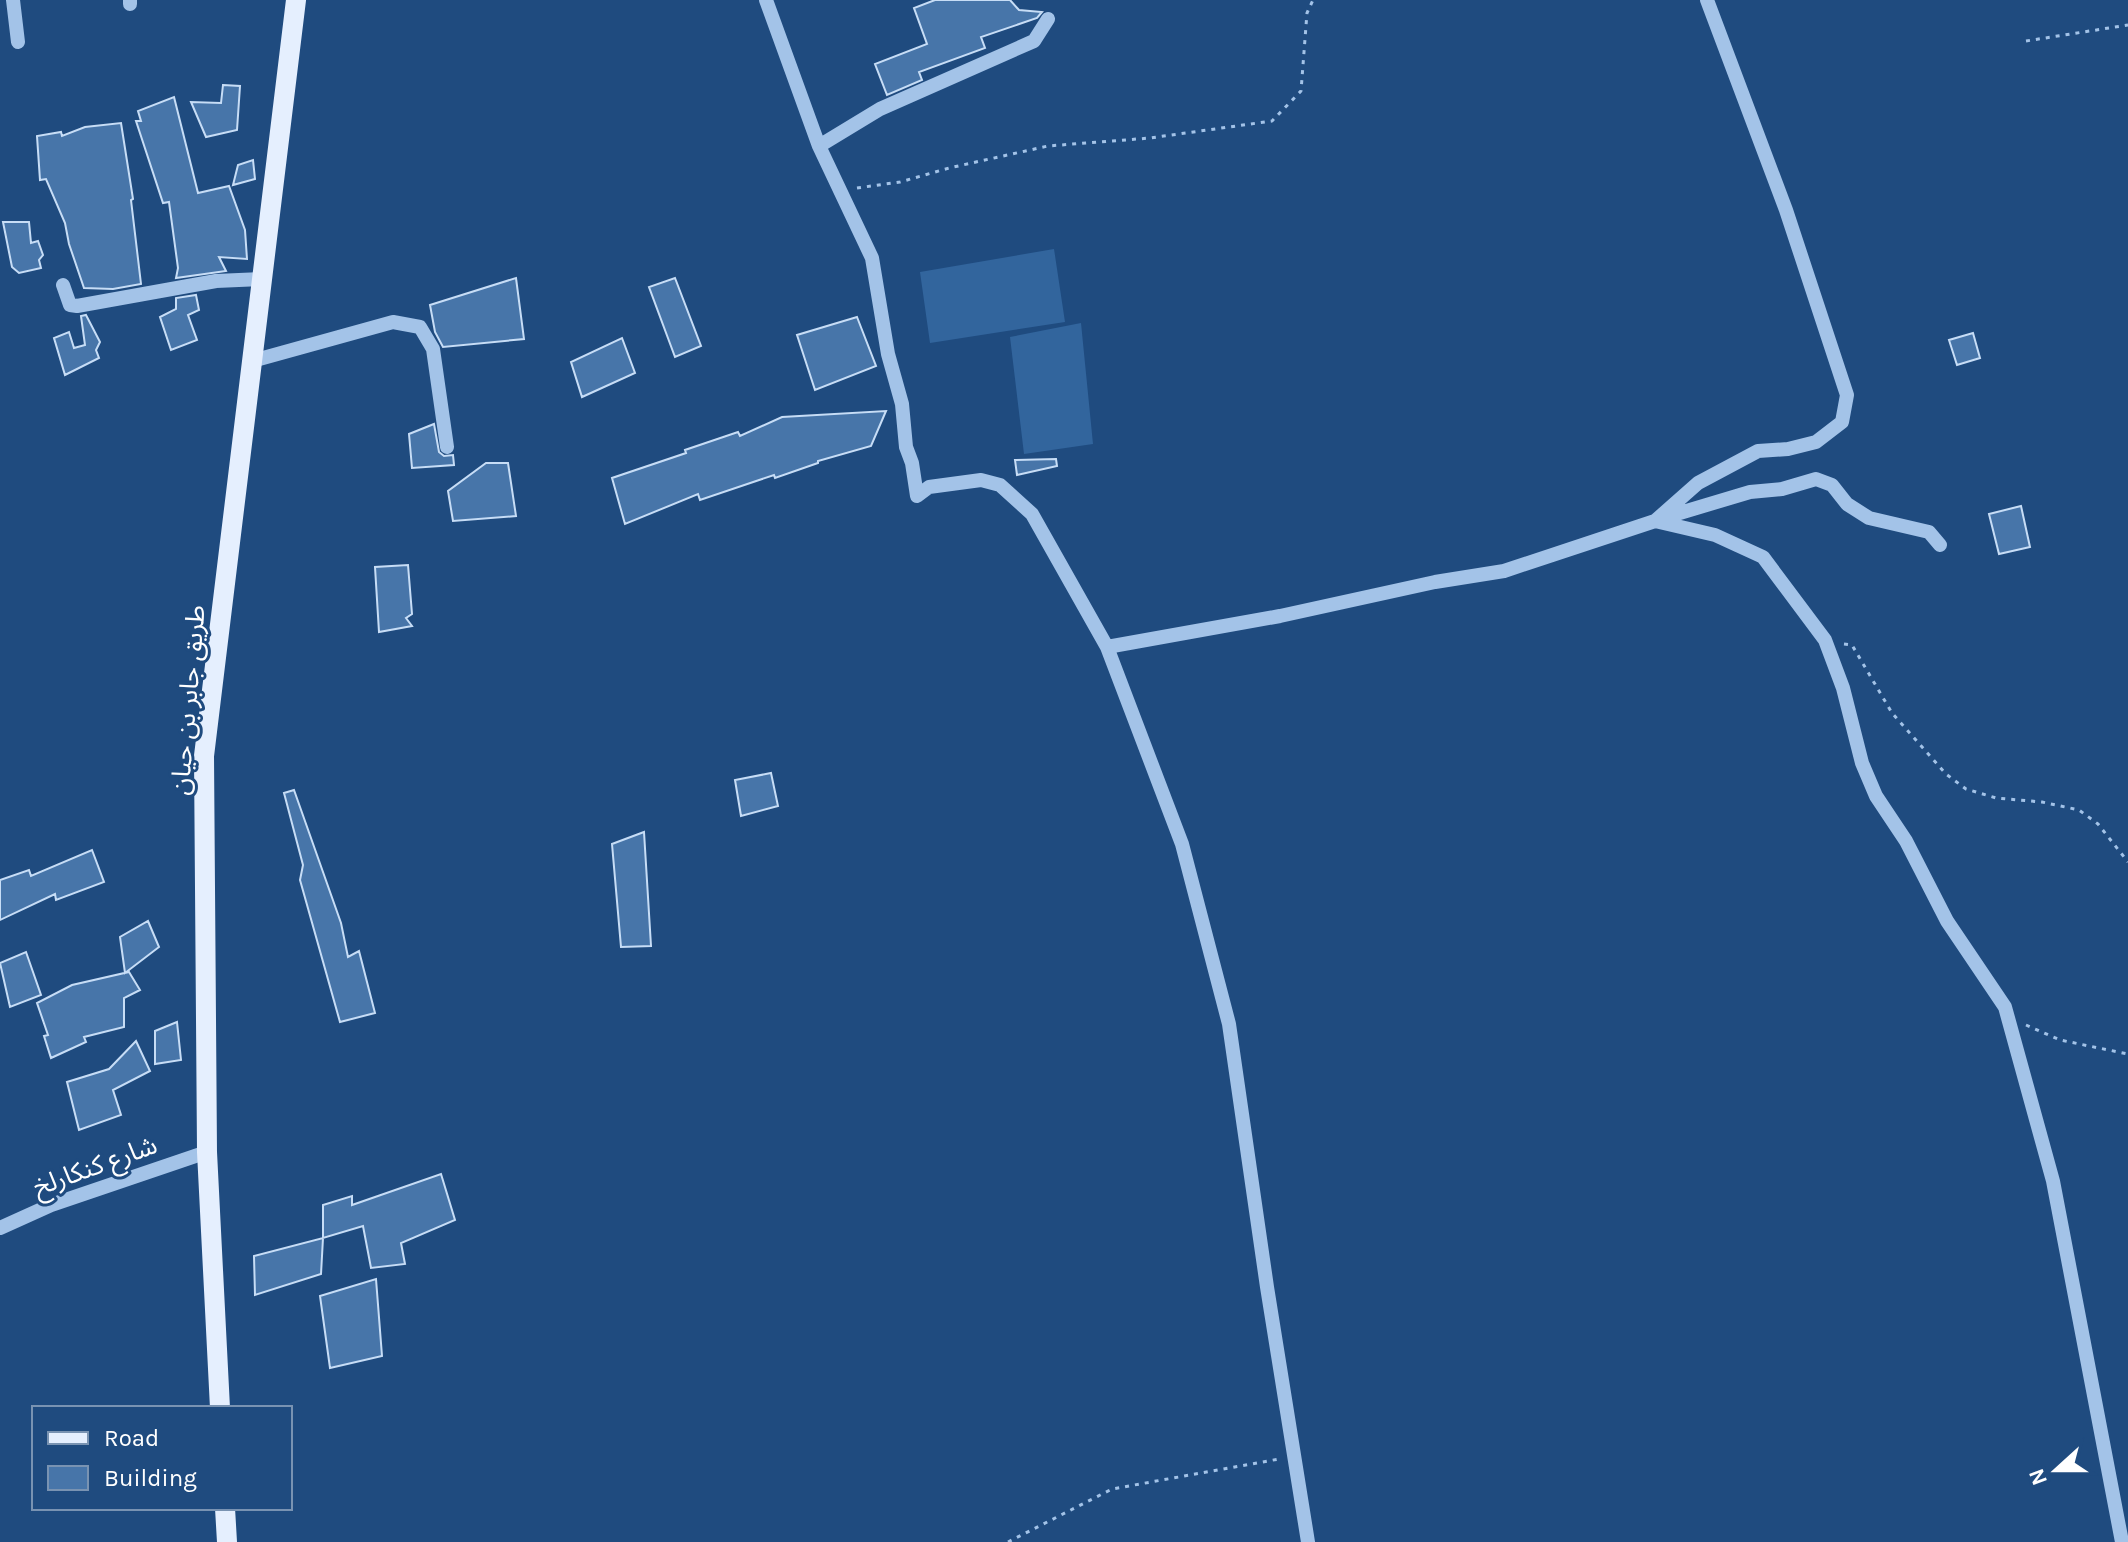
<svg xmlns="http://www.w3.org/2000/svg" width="2128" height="1542" font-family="Karla,'Noto Sans Arabic',sans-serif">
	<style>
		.pitch { fill: #32659d }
		.building { fill: #4775a9; stroke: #c7ddf6; stroke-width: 2 }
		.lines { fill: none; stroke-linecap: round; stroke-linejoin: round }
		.path { stroke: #a3c3e8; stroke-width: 3; stroke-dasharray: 4 6; stroke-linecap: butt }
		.minor { stroke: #a3c3e8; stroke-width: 14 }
		.major { stroke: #e5effe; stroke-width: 20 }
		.labels { text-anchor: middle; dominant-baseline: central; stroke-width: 6; stroke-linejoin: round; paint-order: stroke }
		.street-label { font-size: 26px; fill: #fff; stroke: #1f4b7f }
	</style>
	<rect width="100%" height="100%" fill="#1f4b7f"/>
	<!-- pitch -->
	<path class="pitch" d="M1054 249 1065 322 930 343 920 272Z
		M1081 323 1093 444 1024 454 1010 337Z"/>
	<!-- building -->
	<path class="building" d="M935 0H1010L1019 10 1042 12 1037 18 981 37 985 48 919 72 922 80 887 95 875 64 927 44 914 8Z
		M223 85 240 86 237 130 206 137 191 102 221 103Z
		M174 97 198 193 229 186 245 230 247 259 219 257 226 271 176 278 178 268 169 202 163 203 136 121H141L138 111Z
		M121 123 133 199 131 200 141 284 113 289 84 288 69 244 65 223 46 179 40 180 37 136 61 132 62 136 85 127Z
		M253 160 255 179 233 185 238 165Z
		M3 222H29L31 243 38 241 43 255 39 260 41 268 19 273 12 267Z
		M516 278 524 339 443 347 435 332 430 305Z
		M675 278 701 346 675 357 649 287Z
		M196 295 199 310 188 315 197 340 171 350 160 317 176 309V298Z
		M86 315 100 342 96 350 99 358 65 375 54 338 69 332 74 348 85 345 81 316Z
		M857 317 876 366 815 390 797 335Z
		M1973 333 1980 358 1957 365 1949 340Z
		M622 338 635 373 582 397 571 362Z
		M886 411 871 446 818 461V463L775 478 774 475 700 500 698 494 625 524 612 478 686 453 685 450 738 432 740 436 782 417Z
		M434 424 439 452 444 456 453 455 454 465 412 468 409 434Z
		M1056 459 1057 466 1017 475 1015 460Z
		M486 463H508L516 516 453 521 448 491Z
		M2021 506 2030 547 1999 554 1989 514Z
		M408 565 412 614 406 618 412 626 379 632 375 567Z
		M771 773 778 806 741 816 735 780Z
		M294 790 341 923 348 957 359 951 375 1013 340 1022 300 880 303 865 284 793Z
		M644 832 651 946 621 947 612 844Z
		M92 850 104 882 56 900 55 894 0 920V880L29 870 31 876Z
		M148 921 159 947 125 973 120 937Z
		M26 952 41 995 10 1007 0 963Z
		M129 972 140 990 124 998V1027L84 1037 86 1042 51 1058 44 1036 48 1035 37 1003 72 985Z
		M177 1022 181 1060 155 1064V1031Z
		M136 1041 150 1071 113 1090 121 1115 79 1130 67 1082 109 1069Z
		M441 1174 455 1220 401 1243 405 1264 371 1268 363 1226 323 1238V1205L352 1196V1205Z
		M323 1238 321 1274 255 1295 254 1256Z
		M376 1279 382 1356 330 1368 320 1296Z"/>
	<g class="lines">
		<!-- path -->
		<path class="path" d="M2026 41 2128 25
			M857 188 900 182 949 168 1048 146 1150 138 1272 121 1301 91 1307 13 1313 0
			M1844 644 1852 645 1892 713 1946 774 1966 789 1996 798 2042 802 2079 810 2098 824 2128 862
			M2026 1025 2060 1040 2128 1054
			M1008 1542 1112 1489 1279 1459"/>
		<!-- minor -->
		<path class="minor" d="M13 0 18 42
			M130 0V4
			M766 0 819 146 872 258 888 354 902 404 906 447 912 463 917 496 929 487 981 480 1000 485 1032 514 1107 647 1182 844 1229 1024 1267 1287 1308 1542
			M819 146 880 109 1034 41 1048 19
			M63 285 70 305 77 306 216 281 262 279
			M252 361 393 322 420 327 433 349 447 447
			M1663 518 1750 492 1782 489 1816 479 1832 485 1847 504 1869 518 1929 532 1940 545
			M1655 521 1698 483 1758 451 1788 449 1816 442 1842 422 1847 395 1786 210 1707 0
			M1107 647 1280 616 1435 582 1504 571 1655 521 1715 535 1763 557 1825 640 1843 688 1862 763 1876 796 1906 841 1947 921 2005 1007 2053 1181 2122 1542
			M0 1228 51 1205 207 1152"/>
		<!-- major -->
		<path class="major" d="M220 1408 207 1152 204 756 296 0
			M225 1508 227 1542"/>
	</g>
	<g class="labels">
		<!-- street labels -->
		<g class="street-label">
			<text transform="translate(188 700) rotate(-85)">طريق جابر بن حيان</text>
			<text transform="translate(95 1166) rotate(-20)">شارع كنكارلخ</text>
		</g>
	</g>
	<!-- legend -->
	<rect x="32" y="1406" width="260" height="104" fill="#1f4b7f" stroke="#7993b2" stroke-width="2"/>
	<rect x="48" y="1432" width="40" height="12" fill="#e5effe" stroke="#7993b2" stroke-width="2"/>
	<text x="104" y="1446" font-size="24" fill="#ffffff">Road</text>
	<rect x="48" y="1466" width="40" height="24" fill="#4775a9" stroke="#7993b2" stroke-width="2"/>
	<text x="104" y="1486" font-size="24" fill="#ffffff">Building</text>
	<!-- north arrow -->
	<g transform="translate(2056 1470) rotate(249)" stroke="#1f4b7f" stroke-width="6" paint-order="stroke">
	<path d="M0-6L14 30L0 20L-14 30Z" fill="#ffffff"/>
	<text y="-12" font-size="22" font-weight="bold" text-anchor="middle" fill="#ffffff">N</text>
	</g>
</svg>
